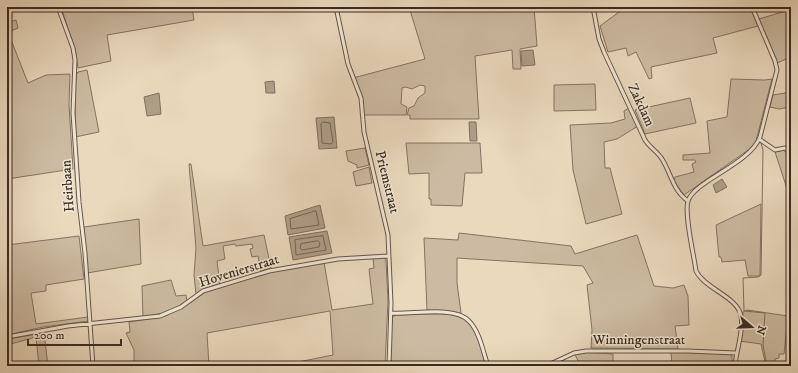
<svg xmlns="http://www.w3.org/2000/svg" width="798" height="373" font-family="'IM FELL DW Pica',serif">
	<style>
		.green { fill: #ccbba2; stroke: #847362 }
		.water { fill: #ae9e88; stroke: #80705f }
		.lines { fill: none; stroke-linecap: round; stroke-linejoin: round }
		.shore { stroke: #746454; stroke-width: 1 }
		.stream { stroke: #80705f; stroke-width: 1 }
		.minor-casing { stroke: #675648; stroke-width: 5 }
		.minor { stroke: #f1e6d4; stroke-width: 3 }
		.labels { text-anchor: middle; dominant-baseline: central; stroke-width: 3; stroke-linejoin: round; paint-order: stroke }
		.street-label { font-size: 14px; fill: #3b2b21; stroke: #f1e6d4 }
	</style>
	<rect width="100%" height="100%" fill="#ead9bd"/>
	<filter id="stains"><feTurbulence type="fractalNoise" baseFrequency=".005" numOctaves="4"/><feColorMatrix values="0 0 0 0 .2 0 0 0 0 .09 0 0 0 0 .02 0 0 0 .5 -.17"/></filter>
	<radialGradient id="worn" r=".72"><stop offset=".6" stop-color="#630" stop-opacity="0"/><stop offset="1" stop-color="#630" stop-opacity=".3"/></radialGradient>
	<!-- green -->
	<path class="green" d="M82 7H192L194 20 107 35 111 61 78 68 75 49 62 10Z
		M409 7H534L537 46 520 49 521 69H513L512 50 475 56 479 119H410V115H407L409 108 414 106 418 98 425 93V86L420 85 412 89 406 87 402 88 401 104 407 107 406 115H364L363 101 353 78 425 59Z
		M644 7H750L758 26 713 38 717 53 651 67 652 78 649 79 636 52 628 56 626 48 608 52 600 26 619 12Z
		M791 8V57L777 63 759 19 789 10Z
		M7 10 10 22 16 20 18 28 8 32 28 83 46 75 70 74 69 105 73 169 7 179Z
		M87 70 99 132 75 137V77L78 72Z
		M731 79 765 80 772 79 756 141 751 148 684 195 674 181 675 177 694 172 692 164 696 162 695 160H683V155L710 153 707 121 727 117Z
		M595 84 596 110 554 111V85Z
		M791 92 790 107 779 109 770 107 773 95Z
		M690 98 696 123 645 134 635 110Z
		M629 108 638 126 617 139 604 142 605 168H610L622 214 586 224 573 170 570 125 611 123 625 119 624 111Z
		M406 143H480L482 173H465L462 206 431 205V199H429V173L409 174Z
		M365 148 369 165 357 168V165L348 161 346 151Z
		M784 150 791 158V201L775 152Z
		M189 164H191L203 246 264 235 271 268 261 271 258 256 252 257 250 249 253 248 252 244 236 246 235 244 223 246 225 259 217 261 220 284 206 288 196 294 194 275 196 248Z
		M369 167 372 183 356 186 353 172Z
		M761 204 760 276H748L745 260 722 262 721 257H719L716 225Z
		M139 219 141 264 87 273 84 227Z
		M459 233 571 246 575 254 637 235 654 286 673 288 684 285 688 296 689 325 675 326 678 349 591 348 592 330 587 285 593 283 583 266 457 258V283L461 313 427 310 424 238 458 240Z
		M79 236 84 279 46 285V291L31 293 36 324 88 317 89 321 43 327 7 335V245Z
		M383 257 386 260 388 301 385 366H278L333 355 330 311 207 333 209 366H134V350L126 333 130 332 129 322 165 316 190 303 207 291 269 272 324 262 332 310 373 304 369 269 374 268 373 258Z
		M171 280 176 296 186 295 187 301 169 312 143 317 142 286Z
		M747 310 788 316 784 354H779V358L775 359V366H766L761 344 739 341 743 312Z
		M426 314C436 314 448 313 458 316 476 320 481 350 486 366H399L390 360 392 317 396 315Z
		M44 333 48 366H39L36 337 7 345V339Z
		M671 351 728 353 732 356V366H672Z
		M584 352 613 354V366H581L575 355Z"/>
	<!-- water -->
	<path class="water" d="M533 50 535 65 522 66 521 51Z
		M274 81 275 93H266L265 82Z
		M159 93 161 114 147 116 144 97Z
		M334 117 337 148 319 149 316 118Z
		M469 122H476L477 141H470Z
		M722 179 727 187 716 193 713 185Z
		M320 205 325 228 288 235 285 216Z
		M327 231 332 253 293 260 289 237Z"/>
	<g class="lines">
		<!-- shore -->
		<path class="shore" d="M323 122 330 123 333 142 331 144 322 143 321 124Z
			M316 211 319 225 291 229 290 219Z
			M323 236 326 250 296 255 295 240Z
			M318 241 320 243 319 247 302 250 300 248 301 244Z"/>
		<!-- stream -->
		<path class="stream" d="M761 143 763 150 761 275 758 277 743 278 744 311 765 313 763 345 767 366"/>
		<defs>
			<path id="minor" d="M58 7 73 48 75 60 73 113 79 202 85 253 93 366
				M336 7 348 64 361 98 364 132 388 235 391 303 389 366
				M593 7 599 39 604 52 645 140C650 148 657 151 662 159 671 173 673 191 688 201
				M759 139 775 150 785 148 791 154
				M391 313C411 315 455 305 469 321 480 332 483 352 488 366
				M7 337 68 326 160 316 181 307 203 291 269 271 338 259 388 256
				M77 366H84
				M546 366 574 353 586 351H688L736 353
				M735 366C736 350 744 332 741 316 738 297 705 289 696 271 694 255 684 215 688 201 694 181 750 164 760 137L777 70 775 61 752 7"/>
		</defs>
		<!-- minor casing -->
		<use href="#minor" class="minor-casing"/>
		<!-- minor -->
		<use href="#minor" class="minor"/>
	</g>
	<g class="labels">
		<!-- street labels -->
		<g class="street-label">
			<text transform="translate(641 105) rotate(65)">Zakdam</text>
			<text transform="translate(387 182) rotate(76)">Priemstraat</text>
			<text transform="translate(68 186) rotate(-94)">Heirbaan</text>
			<text transform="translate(239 271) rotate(-17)">Hovenierstraat</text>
			<text x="639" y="340">Winningenstraat</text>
		</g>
	</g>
	<!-- margin -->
	<rect width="798" height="373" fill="none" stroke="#ead9bd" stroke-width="24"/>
	<rect x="8" y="8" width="782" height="357" fill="none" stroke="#3b2b21" stroke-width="2"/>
	<rect x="12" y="12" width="774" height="349" fill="none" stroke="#3b2b21"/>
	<!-- north arrow -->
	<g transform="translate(752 327) rotate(109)" stroke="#f1e6d4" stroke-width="3" paint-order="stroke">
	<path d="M0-3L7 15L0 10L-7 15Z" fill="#3b2b21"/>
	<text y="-6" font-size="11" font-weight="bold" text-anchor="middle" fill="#3b2b21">N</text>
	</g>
	<!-- scale -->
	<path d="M28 339v6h93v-6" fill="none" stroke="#3b2b21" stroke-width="2"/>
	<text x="34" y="339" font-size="12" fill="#3b2b21" stroke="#f1e6d4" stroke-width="3" paint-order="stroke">200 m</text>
	<rect width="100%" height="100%" filter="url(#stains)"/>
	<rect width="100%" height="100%" fill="url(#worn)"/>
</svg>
